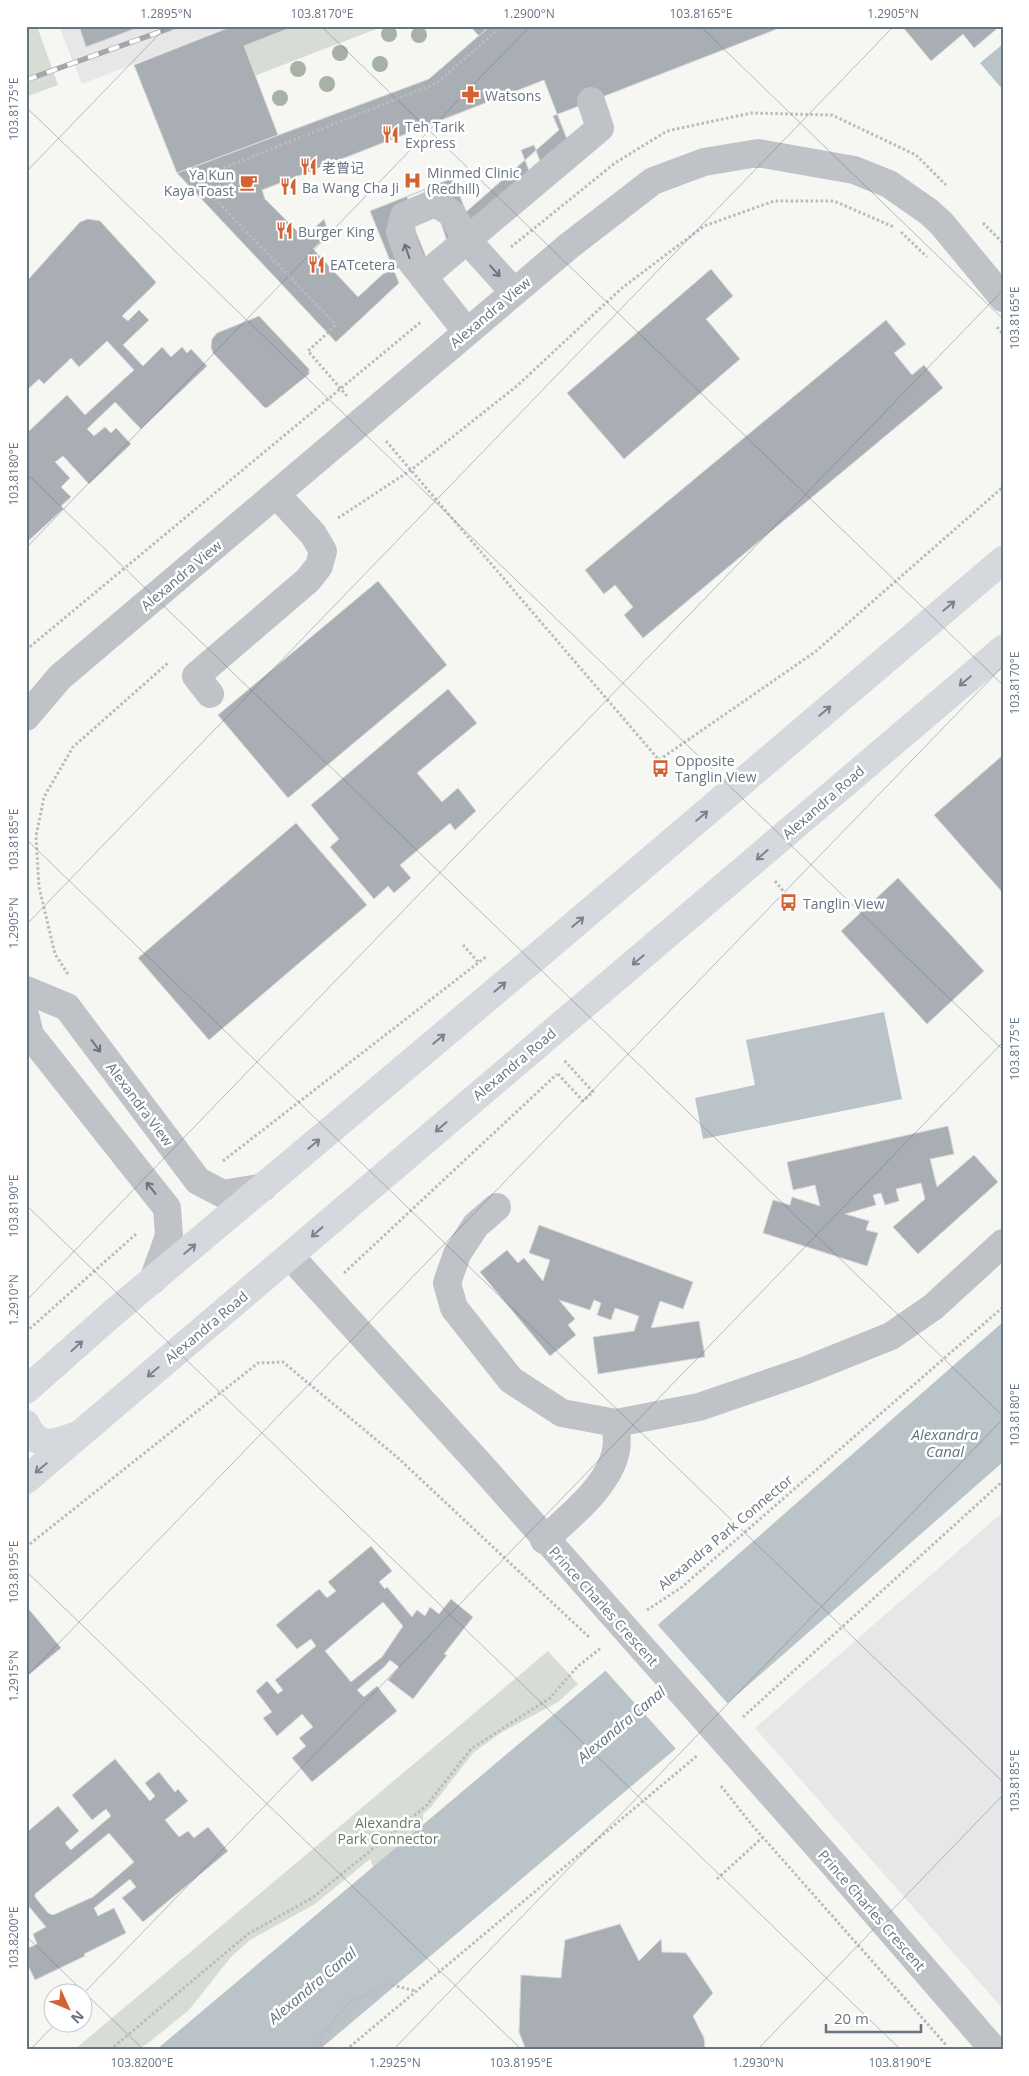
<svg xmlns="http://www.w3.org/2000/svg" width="1029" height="2076" font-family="'Open Sans','Noto Sans SC',sans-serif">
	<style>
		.built { fill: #e6e7e6 }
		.green { fill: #d7dcd4 }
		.water { fill: #bac3c8 }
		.pier { fill: #f6f6f3 }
		.building { fill: #a8aeb4; stroke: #d7d7d5; fill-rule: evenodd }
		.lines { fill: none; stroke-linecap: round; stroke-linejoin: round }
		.path { stroke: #b9bbbe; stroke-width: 3; stroke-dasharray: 2.5 2.5; stroke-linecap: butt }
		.minor { stroke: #bfc2c6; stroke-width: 28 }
		.major { stroke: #d5d8dc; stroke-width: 28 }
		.rail-casing { stroke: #a3a7ac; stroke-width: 5.5 }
		.rail { stroke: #fff; stroke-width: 4; stroke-dasharray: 11; stroke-linecap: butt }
		.tree { fill: #a8b1a5 }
		.oneway { stroke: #677481 }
		.oneway2 { stroke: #78838f }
		.ticks { fill: none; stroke: #677481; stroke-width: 1; stroke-opacity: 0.45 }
		.labels { text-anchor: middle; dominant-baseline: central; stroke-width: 5; stroke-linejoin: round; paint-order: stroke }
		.poi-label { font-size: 14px; fill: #677481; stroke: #fff; text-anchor: start }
		.street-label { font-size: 14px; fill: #677481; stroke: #fff }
		.park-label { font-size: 14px; fill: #687966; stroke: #fff }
		.water-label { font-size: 15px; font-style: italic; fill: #63757e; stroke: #fff }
		.neatline { fill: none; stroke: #677481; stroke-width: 2 }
		.ticks-label { font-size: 12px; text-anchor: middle; fill: #677481 }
	</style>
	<rect width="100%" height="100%" fill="#f6f6f3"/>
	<!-- built -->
	<path class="built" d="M59 26H231L82 84Z
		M1003 1512V2009L755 1728Z"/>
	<!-- green -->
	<path class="green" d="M26 26H37L58 85 26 97Z
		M294 26H384L249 78 237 49Z
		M548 1651 578 1684 558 1702 499 1734 473 1753 431 1807 423 1814V1828L374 1869 370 1859 315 1904 250 1940 231 1957 189 2010 147 2044 136 2050H74Z"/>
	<!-- water -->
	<path class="water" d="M1003 44V90L980 63Z
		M884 1012 902 1099 703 1139 695 1098 755 1085 746 1040Z
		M1003 1322V1462L673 1751 319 2050H156L604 1672Z"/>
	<!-- pier -->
	<path class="pier" d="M656 1623 729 1705 677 1750 604 1669Z"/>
	<!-- building -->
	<path class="building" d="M79 26H142L86 47Z
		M233 26H295L244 46 278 135 177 173 134 65Z
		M470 26H490L479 36Z
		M490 26 782 27 553 116 559 130 466 212 453 178 370 211 399 283 336 342 177 173 429 79Z
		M902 26H1000L974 48 963 34 931 61Z
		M544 80 570 147 543 169 534 145 521 150 533 181 449 247 438 214 432 212 424 190 407 197 415 218 412 222 426 257 383 274 358 297 313 249 329 234 324 219 304 238 265 199 262 190Z
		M88 219 100 221 156 282 154 285 122 316 128 321 139 310 149 320 123 345 143 366 162 347 171 357 182 347 187 353 191 349 207 366 141 429 115 402 87 429 94 436 105 427 111 433 116 428 131 444 89 484 63 456 55 462 70 478 61 487 71 497 61 506 63 509 26 543V434L67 395 85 415 134 370 107 341 79 367 71 358 44 384 39 379 26 391V282L80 222Z
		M711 269 733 296 706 319 740 359 624 459 567 393Z
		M259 316 309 369V374L268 407 265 408 213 353 211 347 212 339 217 333Z
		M886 320 906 344 894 353 912 375 924 365 943 388 643 638 624 615 633 607 615 585 604 594 585 570Z
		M378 581 447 665 288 798 218 715Z
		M448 689 477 723 417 773 442 802 458 788 476 811 455 830 450 823 400 865 411 878 394 893 388 886 374 899 330 847 339 839 311 805Z
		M1003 755V893L934 815Z
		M296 823 367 905 209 1040 138 958Z
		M898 878 984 971 927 1024 841 931Z
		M948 1126 954 1154 930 1159 937 1187 974 1155 998 1182 918 1254 893 1227 925 1199 921 1183 896 1189 899 1201 885 1205 881 1193 873 1195 876 1205 845 1214 869 1221 866 1230 878 1233 867 1266 763 1233 773 1200 790 1205 792 1197 820 1206 815 1185 793 1190 787 1162Z
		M539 1225 693 1282 683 1309 660 1301 651 1328 699 1321 705 1357 598 1374 593 1337 634 1331 639 1316 615 1308 611 1320 597 1315 601 1303 594 1300 590 1310 559 1300 575 1319 568 1325 576 1335 550 1356 480 1272 507 1250 518 1263 524 1258 543 1281 550 1260 529 1253Z
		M371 1546 392 1571 379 1582 385 1589 387 1587 412 1617 417 1610 425 1616 430 1607 439 1614 451 1599 473 1617 444 1654 447 1655 413 1699 388 1680 399 1667 390 1660 384 1667 357 1690 364 1697 377 1686 397 1711 312 1782 292 1758 306 1746 299 1738 313 1727 302 1714 277 1736 263 1718 272 1712 256 1691 267 1681 278 1694 283 1690 275 1680 316 1646 311 1639 297 1649 276 1625 319 1589 327 1598 336 1591 328 1582ZM383 1602 403 1626 382 1657 351 1682 325 1651Z
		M27 1607 61 1648 26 1677V1608Z
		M115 1759 150 1801 155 1796 145 1783 159 1772 175 1792 178 1789 188 1801 165 1820 179 1837 188 1831 194 1838 208 1827 228 1851 143 1922 122 1898 136 1887 130 1879 94 1908 98 1916 114 1908 126 1933 84 1954 85 1956 35 1980 26 1961V1949L37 1944 33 1934 46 1927 26 1903V1833L58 1806 79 1831 65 1843 71 1850 111 1816 106 1809 92 1820 72 1795ZM109 1833 134 1862 93 1897 53 1915 48 1913 35 1897V1894Z
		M620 1924 639 1961 661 1939 662 1952 686 1953 713 1993 693 2016 704 2038 705 2050H526L519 2032 521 1975 561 1978 565 1940Z"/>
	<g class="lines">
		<!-- path -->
		<path class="path" d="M983 223 1003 243
			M901 232 927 257
			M511 247 615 163 667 131 751 113 832 115 916 155 946 185
			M997 327 1003 334
			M347 396 308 351 336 325 196 179 437 83 502 26
			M386 441 659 760 815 652 1003 487
			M338 518 411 470 518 385 622 288 704 226 774 201H834L894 227
			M26 650 422 321
			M775 881 789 898
			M463 945 479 963
			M68 974 55 954 39 887 36 836 44 797 73 747 168 663
			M558 1074 583 1101 593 1092 564 1060
			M223 1161 487 956
			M344 1273 557 1074
			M26 1332 136 1234
			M26 1547 258 1363 283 1362 397 1457 590 1638
			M647 1610 682 1587 1003 1307
			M743 1717 1003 1481
			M721 1786 752 1825 947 2046
			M717 1879 763 1837
			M110 2050 248 1934 312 1898 426 1806 471 1749 550 1698 577 1667 602 1647
			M320 2050 321 2036 350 2002 388 1984 416 1991
			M346 2050 698 1755"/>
		<!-- minor -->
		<path class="minor" d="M423 277 600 128 591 101
			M467 332 410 260 400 232 404 216 435 203 451 213 467 240 514 292
			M210 694 196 676 308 580 319 566 323 551 313 534 276 494
			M26 717 60 677 570 245 653 181 704 162 758 153 854 170 889 184 929 212 942 224 1003 298
			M26 990 67 1007 198 1181 223 1194 264 1187
			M26 1018 30 1035 167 1208 169 1236 153 1280
			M497 1207 476 1225 457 1254 447 1283 454 1308 511 1380 562 1413 616 1423 699 1407 804 1371 891 1336 933 1307 1003 1243
			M290 1256 485 1470 835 1866 994 2050
			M544 1540C569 1517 610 1485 616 1450 618 1442 616 1432 616 1423"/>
		<!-- major -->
		<path class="major" d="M26 1390 113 1313 541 953 1003 560
			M26 1424C37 1450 55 1444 77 1435
			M26 1480 1003 649"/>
		<defs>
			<path id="rail" d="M26 80 176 26"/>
		</defs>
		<!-- rail casing -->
		<use href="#rail" class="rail-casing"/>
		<!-- rail -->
		<use href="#rail" class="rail"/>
	</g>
	<!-- trees -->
	<g class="tree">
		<circle cx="389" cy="34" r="8"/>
		<circle cx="419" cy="35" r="8"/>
		<circle cx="340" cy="53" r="8"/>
		<circle cx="380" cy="64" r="8"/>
		<circle cx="298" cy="69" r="8"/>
		<circle cx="327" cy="84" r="8"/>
		<circle cx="280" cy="98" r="8"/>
	</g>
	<!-- one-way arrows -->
	<defs><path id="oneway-shaft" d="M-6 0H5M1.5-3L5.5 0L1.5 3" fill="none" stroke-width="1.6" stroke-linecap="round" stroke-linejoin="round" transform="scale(1.25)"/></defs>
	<g class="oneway">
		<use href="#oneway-shaft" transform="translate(407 251) rotate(-109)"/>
		<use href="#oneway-shaft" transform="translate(495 271) rotate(48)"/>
		<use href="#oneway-shaft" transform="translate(96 1046) rotate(53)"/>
		<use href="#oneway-shaft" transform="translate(151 1188) rotate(-129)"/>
	</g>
	<g class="oneway2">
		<use href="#oneway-shaft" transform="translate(949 606) rotate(-40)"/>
		<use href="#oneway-shaft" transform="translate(965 681) rotate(140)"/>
		<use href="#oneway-shaft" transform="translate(825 711) rotate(-40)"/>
		<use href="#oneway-shaft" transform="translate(702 816) rotate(-40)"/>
		<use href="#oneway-shaft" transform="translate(762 855) rotate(139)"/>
		<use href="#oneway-shaft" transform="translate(578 922) rotate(-40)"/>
		<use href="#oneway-shaft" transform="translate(638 960) rotate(140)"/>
		<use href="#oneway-shaft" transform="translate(500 987) rotate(-40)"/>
		<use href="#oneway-shaft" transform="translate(439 1039) rotate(-40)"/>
		<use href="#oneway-shaft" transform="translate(441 1127) rotate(139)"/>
		<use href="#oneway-shaft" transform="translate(314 1144) rotate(-40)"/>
		<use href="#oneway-shaft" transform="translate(317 1232) rotate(139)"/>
		<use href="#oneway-shaft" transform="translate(190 1249) rotate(-40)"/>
		<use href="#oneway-shaft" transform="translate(77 1346) rotate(-42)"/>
		<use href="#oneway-shaft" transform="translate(153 1372) rotate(139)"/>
		<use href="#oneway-shaft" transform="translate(41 1468) rotate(140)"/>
	</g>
	<!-- ticks -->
	<path class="ticks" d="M321 26 1003 685M700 26 1003 319M26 107 1003 1050M26 172 167 26M26 473 1003 1416M26 548 530 26M26 839 1003 1782M26 925 894 26M26 1205 901 2050M26 1301 1003 290M26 1571 522 2050M26 1677 1003 666M26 1936 144 2050M82 1995 1003 1042M30 2050 55 2024M393 2050 1003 1419M757 2050 1003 1795"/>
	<!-- icons -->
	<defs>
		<symbol id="pharmacy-bare" viewBox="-9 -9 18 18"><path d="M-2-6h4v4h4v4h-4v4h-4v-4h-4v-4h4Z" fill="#d46334" stroke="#fff" stroke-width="2.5" paint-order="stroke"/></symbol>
		<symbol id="restaurant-bare" viewBox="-9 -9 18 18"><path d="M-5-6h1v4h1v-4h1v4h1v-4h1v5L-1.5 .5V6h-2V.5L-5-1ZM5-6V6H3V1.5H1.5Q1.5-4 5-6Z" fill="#d46334" stroke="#fff" stroke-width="2.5" paint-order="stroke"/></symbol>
		<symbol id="hospital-bare" viewBox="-9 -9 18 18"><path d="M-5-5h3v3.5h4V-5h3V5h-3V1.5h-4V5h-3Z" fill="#d46334" stroke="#fff" stroke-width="2.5" paint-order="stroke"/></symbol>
		<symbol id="cafe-bare" viewBox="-9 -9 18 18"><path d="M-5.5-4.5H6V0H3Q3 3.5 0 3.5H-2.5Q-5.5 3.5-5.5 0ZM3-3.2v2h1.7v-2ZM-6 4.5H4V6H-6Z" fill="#d46334" stroke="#fff" stroke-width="2.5" paint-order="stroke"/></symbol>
		<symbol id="bus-bare" viewBox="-9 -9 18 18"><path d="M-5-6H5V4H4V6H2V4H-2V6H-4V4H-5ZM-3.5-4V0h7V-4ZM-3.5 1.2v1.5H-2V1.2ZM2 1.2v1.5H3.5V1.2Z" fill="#d46334" stroke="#fff" stroke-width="2.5" paint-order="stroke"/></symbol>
	</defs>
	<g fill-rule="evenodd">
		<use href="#pharmacy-bare" x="458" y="82" width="25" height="25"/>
		<use href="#restaurant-bare" x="378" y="122" width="25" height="25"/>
		<use href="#restaurant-bare" x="296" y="154" width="25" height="25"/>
		<use href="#hospital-bare" x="400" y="168" width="25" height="25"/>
		<use href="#cafe-bare" x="236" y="170" width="25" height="25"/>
		<use href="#restaurant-bare" x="276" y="174" width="25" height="25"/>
		<use href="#restaurant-bare" x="272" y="218" width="25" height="25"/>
		<use href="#restaurant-bare" x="304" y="252" width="25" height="25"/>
		<use href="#bus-bare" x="648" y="756" width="25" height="25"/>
		<use href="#bus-bare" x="776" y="890" width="25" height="25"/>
	</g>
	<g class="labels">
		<!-- poi labels -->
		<g class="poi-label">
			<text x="485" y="95">Watsons</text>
			<text x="405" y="126">Teh Tarik<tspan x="405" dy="16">Express</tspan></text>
			<text x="322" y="167">老曾记</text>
			<text x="427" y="172">Minmed Clinic<tspan x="427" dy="16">(Redhill)</tspan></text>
			<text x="234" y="174" text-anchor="end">Ya Kun<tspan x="234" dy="16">Kaya Toast</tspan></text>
			<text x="302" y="187">Ba Wang Cha Ji</text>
			<text x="298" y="231">Burger King</text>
			<text x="330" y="264">EATcetera</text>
			<text x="675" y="760">Opposite<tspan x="675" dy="16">Tanglin View</tspan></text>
			<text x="803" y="903">Tanglin View</text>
		</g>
		<!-- street labels -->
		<g class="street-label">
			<text transform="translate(490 312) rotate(-40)">Alexandra View</text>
			<text transform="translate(181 575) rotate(-40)">Alexandra View</text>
			<text transform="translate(823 802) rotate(-41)">Alexandra Road</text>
			<text transform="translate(514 1064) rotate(-40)">Alexandra Road</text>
			<text transform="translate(140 1104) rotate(53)">Alexandra View</text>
			<text transform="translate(206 1327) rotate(-40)">Alexandra Road</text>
			<text transform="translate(725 1532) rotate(-40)">Alexandra Park Connector</text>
			<text transform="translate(604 1606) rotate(48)">Prince Charles Crescent</text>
			<text transform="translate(872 1910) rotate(49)">Prince Charles Crescent</text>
		</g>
		<!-- park labels -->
		<g class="park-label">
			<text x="388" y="1822">Alexandra<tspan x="388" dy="16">Park Connector</tspan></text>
		</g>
		<!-- water labels -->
		<g class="water-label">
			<text x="945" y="1434">Alexandra<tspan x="945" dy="17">Canal</tspan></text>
			<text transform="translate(621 1724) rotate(-40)">Alexandra Canal</text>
			<text transform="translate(312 1985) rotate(-40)">Alexandra Canal</text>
		</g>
	</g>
	<!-- border -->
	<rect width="1029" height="2076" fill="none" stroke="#ffffff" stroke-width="55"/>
	<!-- north arrow -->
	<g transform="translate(68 2008) rotate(134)"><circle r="24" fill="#ffffff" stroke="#c2c7cd"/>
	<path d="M0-4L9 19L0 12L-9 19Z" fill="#d46334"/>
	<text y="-8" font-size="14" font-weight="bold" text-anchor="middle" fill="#677481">N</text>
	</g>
	<!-- scale -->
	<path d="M826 2024v8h95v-8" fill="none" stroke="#677481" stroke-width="2.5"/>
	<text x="834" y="2024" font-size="15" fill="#677481" stroke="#ffffff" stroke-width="4" paint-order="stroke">20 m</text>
	<rect x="28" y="28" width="974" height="2020" class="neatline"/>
	<g class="ticks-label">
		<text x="166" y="18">1.2895°N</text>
		<text x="322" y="18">103.8170°E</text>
		<text x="529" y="18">1.2900°N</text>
		<text x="701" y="18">103.8165°E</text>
		<text x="893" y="18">1.2905°N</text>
		<text transform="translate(14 109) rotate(-90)" y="4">103.8175°E</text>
		<text transform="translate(1015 318) rotate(-90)" y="4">103.8165°E</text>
		<text transform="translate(14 474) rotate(-90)" y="4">103.8180°E</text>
		<text transform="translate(1015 683) rotate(-90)" y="4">103.8170°E</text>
		<text transform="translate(14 840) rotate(-90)" y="4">103.8185°E</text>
		<text transform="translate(14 923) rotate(-90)" y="4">1.2905°N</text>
		<text transform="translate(1015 1049) rotate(-90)" y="4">103.8175°E</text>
		<text transform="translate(14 1206) rotate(-90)" y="4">103.8190°E</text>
		<text transform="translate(14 1300) rotate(-90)" y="4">1.2910°N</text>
		<text transform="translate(1015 1415) rotate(-90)" y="4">103.8180°E</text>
		<text transform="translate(14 1572) rotate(-90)" y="4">103.8195°E</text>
		<text transform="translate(14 1676) rotate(-90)" y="4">1.2915°N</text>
		<text transform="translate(1015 1781) rotate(-90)" y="4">103.8185°E</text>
		<text transform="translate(14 1938) rotate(-90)" y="4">103.8200°E</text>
		<text x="142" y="2067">103.8200°E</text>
		<text x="395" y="2067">1.2925°N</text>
		<text x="521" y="2067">103.8195°E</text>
		<text x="758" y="2067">1.2930°N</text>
		<text x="900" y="2067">103.8190°E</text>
	</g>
</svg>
